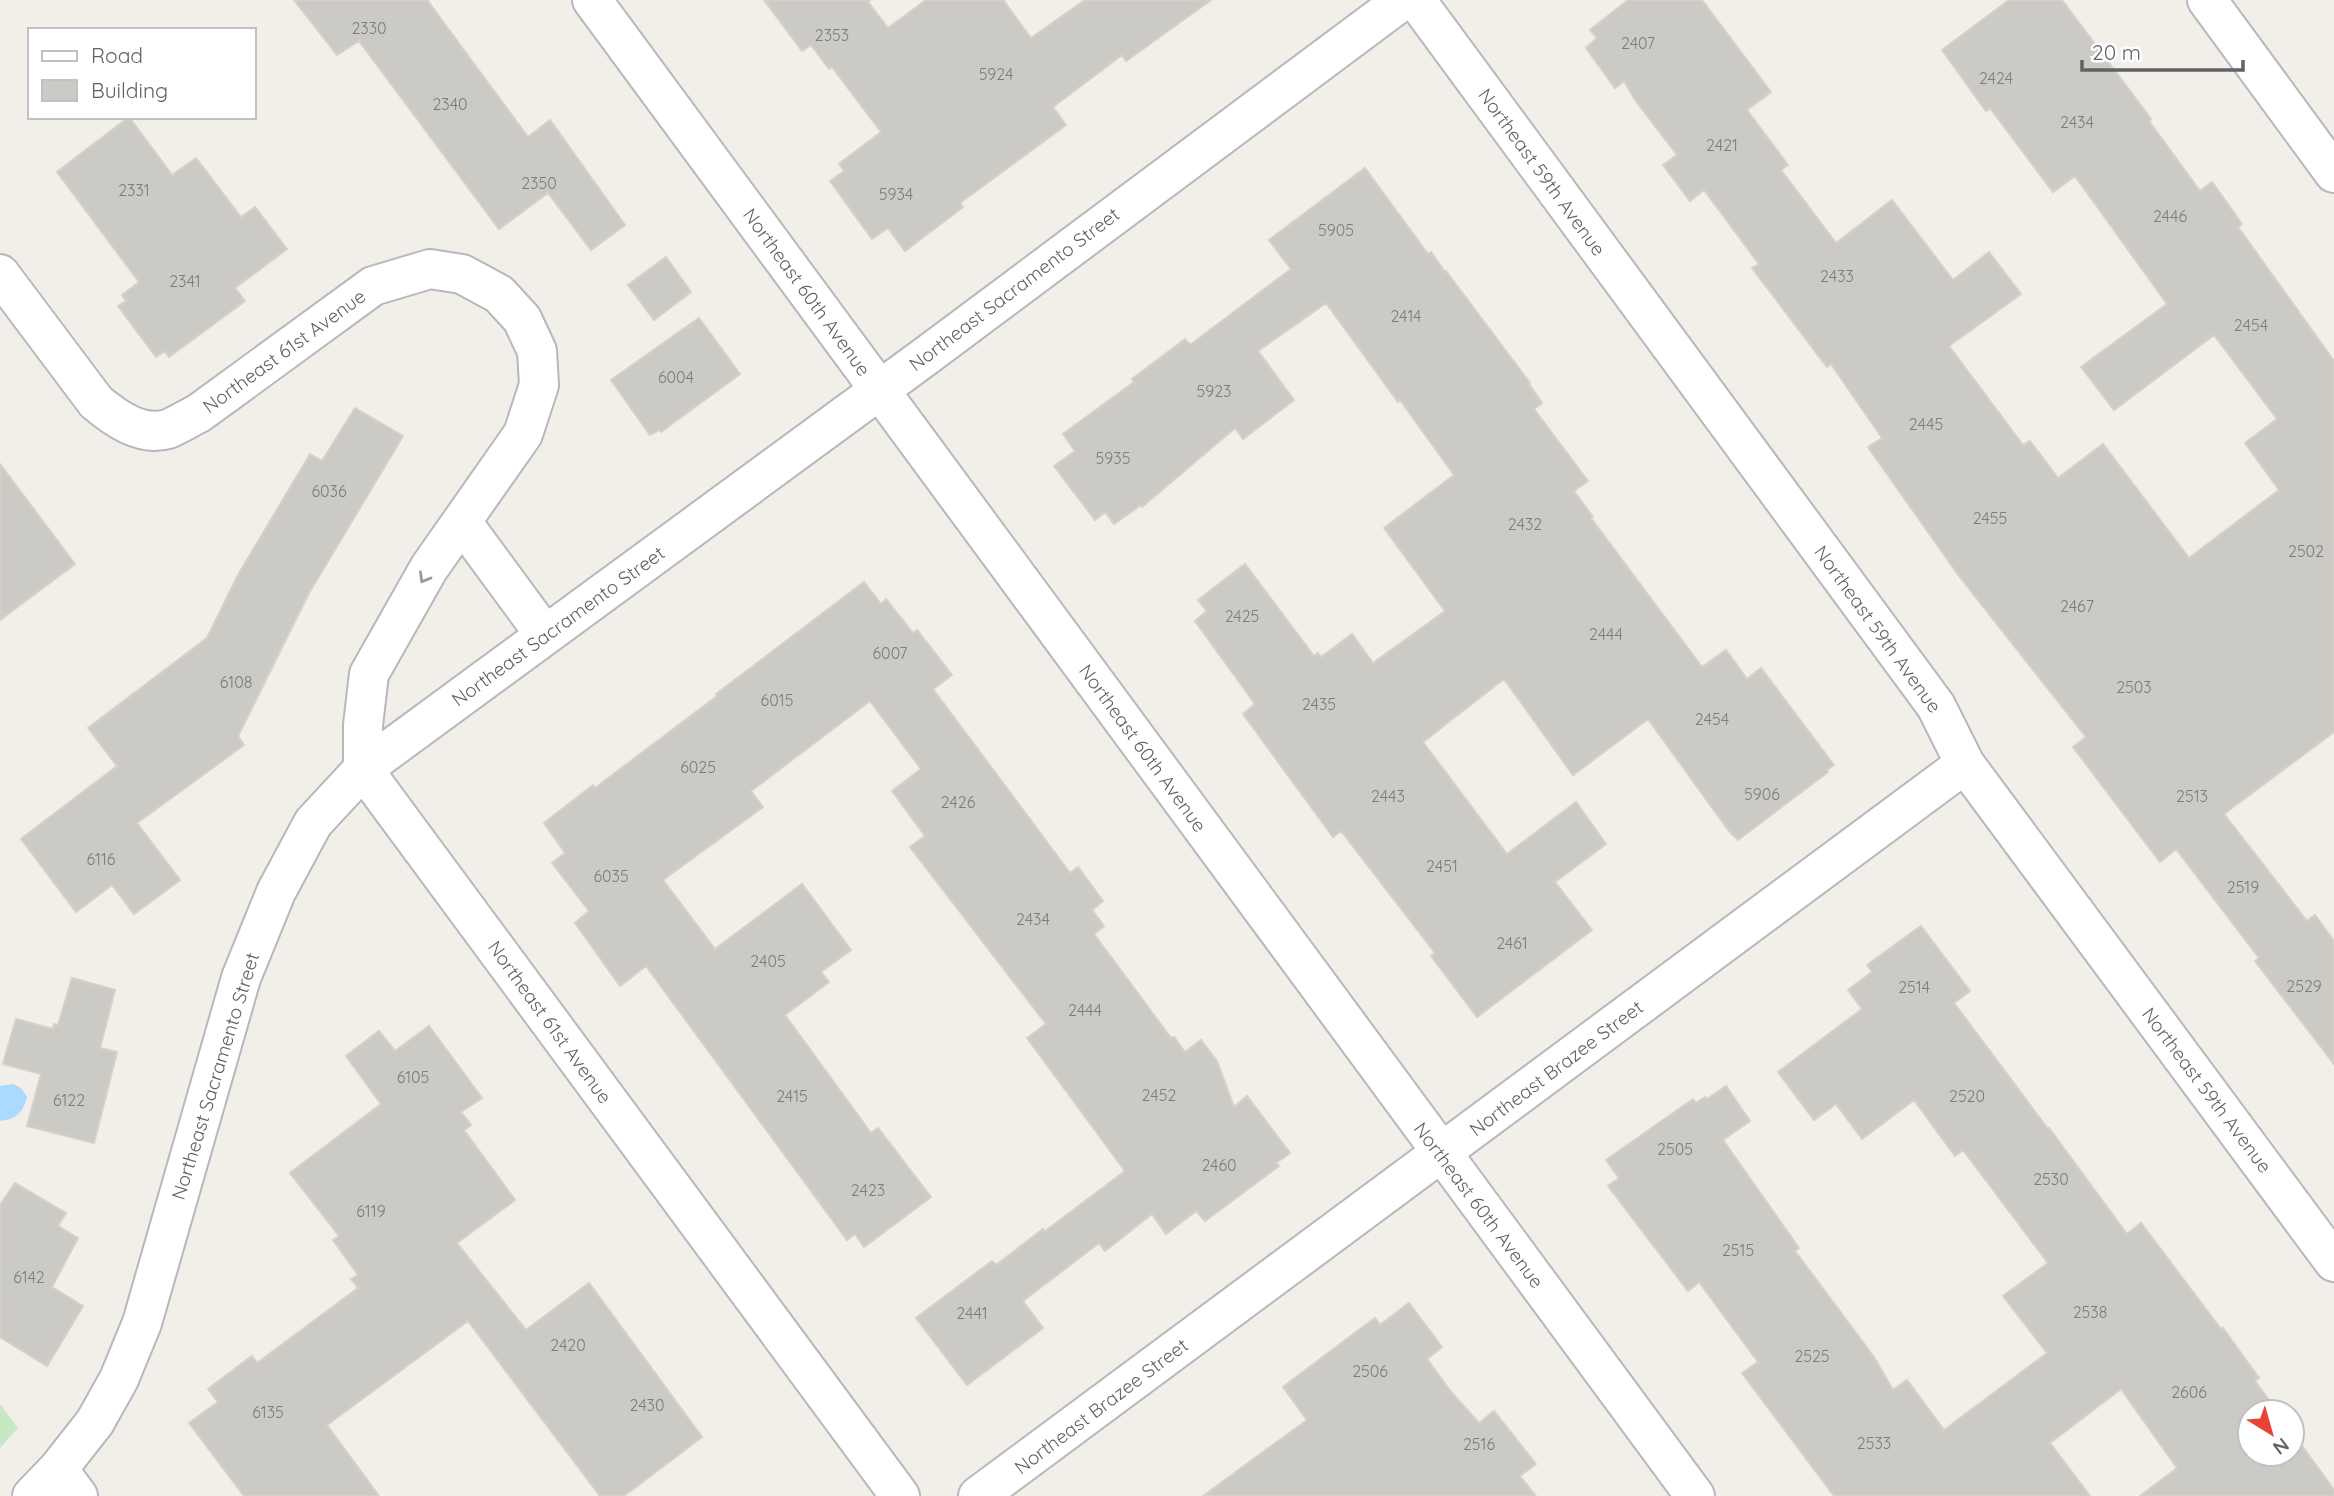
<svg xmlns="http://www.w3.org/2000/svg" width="2334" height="1496" font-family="Quicksand,sans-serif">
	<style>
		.green { fill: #c5e8c5 }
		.water { fill: #aadaff }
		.building { fill: #cccac5; stroke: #d6d1c6; stroke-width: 2 }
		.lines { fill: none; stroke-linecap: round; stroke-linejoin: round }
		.minor-casing { stroke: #b5b8bc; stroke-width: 42 }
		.minor { stroke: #fff; stroke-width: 38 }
		.oneway { stroke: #979a9d }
		.labels { text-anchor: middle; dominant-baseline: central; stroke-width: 5; stroke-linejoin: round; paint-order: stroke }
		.number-label { font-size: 16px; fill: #7a7d7f }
		.street-label { font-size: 19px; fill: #5f6368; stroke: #fff }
	</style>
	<rect width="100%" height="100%" fill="#f1efe8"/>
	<!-- green -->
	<path class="green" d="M0 1404 18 1428 0 1448Z"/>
	<!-- water -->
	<path class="water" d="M13 1084 21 1088 27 1097C23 1113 16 1119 0 1121V1086Z"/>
	<!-- building -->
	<path class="building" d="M294 0H427L528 137 550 120 625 225 591 250 548 193 499 229 359 41 337 55Z
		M764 0H870L868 2 888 28 926 0H1003L1031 38 1085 0H1211L1126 61 1122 55 1053 107 1066 125 960 203 963 207 905 251 888 228 872 239 830 181 844 171 839 164 881 132 832 67 829 69 811 45 802 51Z
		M1628 0H1702L1771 92 1747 110 1788 165 1781 170 1836 243 1892 200 1953 280 1989 252 2021 294 1949 346 2023 445 2030 441 2058 478 2103 444 2189 558 2279 490 2245 443 2277 419 2214 335 2114 410 2081 367 2167 304 2075 176 2053 192 1990 108 1986 111 1942 50 2009 0H2062L2151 119 2149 121 2200 191 2212 182 2242 224 2238 227 2334 361V732L2224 814 2307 921 2315 915 2334 941V1064L2255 961 2259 958 2176 849 2160 862 2073 747 2086 737 1959 576 1868 447 1882 438 1831 364 1827 367 1752 268 1759 264 1704 190 1690 201 1663 165 1677 155 1635 100 1624 81 1615 88 1586 48 1597 38 1590 30Z
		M129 117 172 175 196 158 241 217 255 207 287 249 235 288 245 301 169 357 165 351 156 357 118 306 126 301 122 295 139 282 57 172Z
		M1365 168 1428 254 1431 252 1445 272 1446 271 1530 383 1529 384 1542 403 1534 409 1588 481 1574 491 1593 517 1591 518 1702 667 1726 650 1747 679 1761 668 1834 765 1827 770 1828 772 1738 840 1729 831 1648 719 1573 775 1504 679 1423 742 1507 854 1576 802 1606 844 1555 882 1592 930 1477 1017 1431 956 1435 953 1341 831 1333 837 1243 714 1255 704 1195 621 1207 611 1198 600 1245 564 1314 656 1318 653 1321 657 1352 634 1373 663 1445 611 1384 528 1454 475 1400 400 1398 402 1326 303 1258 351 1294 400 1243 439 1235 428 1142 507 1141 505 1114 524 1105 512 1095 520 1054 466 1075 451 1063 434 1134 382 1132 379 1185 339 1190 345 1291 269 1269 240Z
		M666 257 691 292 654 320 628 285Z
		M699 318 740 374 661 432 659 430 650 435 611 380Z
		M355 408 403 436 309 593 238 736 244 745 137 823 180 880 134 914 112 885 76 912 21 839 117 766 88 728 207 638 238 575 310 454 322 461Z
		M0 464 75 564 0 620Z
		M864 582 881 604 886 599 913 633 917 630 952 675 933 689 1070 873 1078 867 1103 901 1092 910 1104 926 1094 934 1171 1038 1174 1037 1185 1052 1201 1040 1217 1061 1234 1107 1247 1096 1290 1153 1276 1163 1279 1166 1205 1221 1196 1211 1166 1234 1152 1214 1105 1251 1099 1243 1023 1301 1043 1328 967 1385 916 1318 992 1261 996 1265 1043 1229 1044 1232 1125 1171 1027 1038 1046 1024 910 847 925 836 892 791 921 769 870 701 751 791 763 807 663 880 715 949 802 884 851 950 821 972 829 982 785 1015 871 1133 878 1128 931 1197 864 1247 855 1234 847 1240 646 966 620 986 575 923 589 911 552 863 565 853 544 823 593 785 595 788 717 696 716 694Z
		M1921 926 1970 991 1954 1003 2048 1129 2049 1128 2127 1234 2141 1223 2221 1329 2223 1328 2259 1378 2255 1381 2278 1412H2250V1454H2292V1432L2334 1490V1496H2140L2177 1468 2121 1389 2050 1443 2090 1496H1834L1742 1373 1758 1362 1699 1282 1688 1291 1608 1186 1619 1178 1606 1160 1693 1099 1696 1103 1705 1097 1707 1099 1726 1086 1750 1121 1723 1140 1799 1248 1795 1251 1874 1357 1893 1390 1907 1380 1944 1430 2047 1353 2003 1296 2048 1263 1963 1150 1955 1156 1914 1100 1862 1139 1836 1104 1814 1120 1778 1072 1862 1009 1848 990 1872 972 1867 965Z
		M72 978 115 990 100 1048 117 1052 94 1143 27 1126 41 1074 3 1064 16 1019 53 1029 54 1024 58 1025Z
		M429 1026 482 1098 461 1112 471 1125 464 1130 515 1200 457 1243 526 1330 589 1283 702 1437 624 1496H600L468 1321 327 1425 379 1496H244L189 1423 218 1402 208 1389 252 1356 257 1363 358 1288 351 1279 358 1275 333 1240 339 1236 290 1173 381 1104 346 1056 379 1031 395 1051Z
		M15 1183 66 1213 58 1226 78 1238 52 1287 83 1306 47 1366 0 1337V1205Z
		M1409 1303 1442 1347 1427 1359 1452 1393 1479 1423 1494 1411 1536 1464 1520 1476 1536 1496H1203L1307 1420 1283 1387 1375 1318 1380 1325Z"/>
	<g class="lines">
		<defs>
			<path id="minor" d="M592 0 1695 1496
				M1416 0 1936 706 1965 764 2334 1262
				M2207 0 2334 173
				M0 274 96 402C115 418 141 437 168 429 178 425 189 418 199 413L373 286 430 269 462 274 499 294 522 319 537 351 539 385 523 434 429 568 369 674 363 725V769L900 1496
				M462 522 545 635
				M58 1469 78 1496
				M32 1496 58 1469 95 1422 119 1379 142 1323 241 978 276 892 313 823 363 769 926 356 1403 0
				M978 1496 1965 764"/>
		</defs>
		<!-- minor casing -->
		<use href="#minor" class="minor-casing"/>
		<!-- minor -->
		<use href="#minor" class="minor"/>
	</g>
	<!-- one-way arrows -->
	<defs><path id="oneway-chevron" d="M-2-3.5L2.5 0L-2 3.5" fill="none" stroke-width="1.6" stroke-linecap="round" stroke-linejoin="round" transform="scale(1.75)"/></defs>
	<use class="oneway" href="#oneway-chevron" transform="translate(424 578) rotate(120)"/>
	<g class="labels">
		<!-- number labels -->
		<g class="number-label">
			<text x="369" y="28">2330</text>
			<text x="832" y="35">2353</text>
			<text x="1638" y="43">2407</text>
			<text x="996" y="74">5924</text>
			<text x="1996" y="78">2424</text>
			<text x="450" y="104">2340</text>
			<text x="2077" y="122">2434</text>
			<text x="1722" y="145">2421</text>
			<text x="539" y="183">2350</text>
			<text x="134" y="190">2331</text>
			<text x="896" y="194">5934</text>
			<text x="2170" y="216">2446</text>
			<text x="1336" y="230">5905</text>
			<text x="1837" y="276">2433</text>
			<text x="185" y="281">2341</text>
			<text x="1406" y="316">2414</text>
			<text x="2251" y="325">2454</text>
			<text x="676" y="377">6004</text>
			<text x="1214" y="391">5923</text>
			<text x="1926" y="424">2445</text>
			<text x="1113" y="458">5935</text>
			<text x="329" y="491">6036</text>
			<text x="1990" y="518">2455</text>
			<text x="1525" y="524">2432</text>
			<text x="2306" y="551">2502</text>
			<text x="2077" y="606">2467</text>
			<text x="1242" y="616">2425</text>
			<text x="1606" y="634">2444</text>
			<text x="890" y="653">6007</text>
			<text x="236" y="682">6108</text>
			<text x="2134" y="687">2503</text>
			<text x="777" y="700">6015</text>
			<text x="1319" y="704">2435</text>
			<text x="1712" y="719">2454</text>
			<text x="698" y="767">6025</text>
			<text x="1762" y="794">5906</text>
			<text x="1388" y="796">2443</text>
			<text x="2192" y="796">2513</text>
			<text x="958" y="802">2426</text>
			<text x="101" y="859">6116</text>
			<text x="1442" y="866">2451</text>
			<text x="611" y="876">6035</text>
			<text x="2243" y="887">2519</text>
			<text x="1033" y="919">2434</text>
			<text x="1512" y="943">2461</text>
			<text x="768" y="961">2405</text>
			<text x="2304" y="986">2529</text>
			<text x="1914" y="987">2514</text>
			<text x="1085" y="1010">2444</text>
			<text x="413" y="1077">6105</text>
			<text x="1159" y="1095">2452</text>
			<text x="792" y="1096">2415</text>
			<text x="1967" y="1096">2520</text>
			<text x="69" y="1100">6122</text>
			<text x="1675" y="1149">2505</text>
			<text x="1219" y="1165">2460</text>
			<text x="2051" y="1179">2530</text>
			<text x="868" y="1190">2423</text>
			<text x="371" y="1211">6119</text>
			<text x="1738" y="1250">2515</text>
			<text x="29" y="1277">6142</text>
			<text x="2090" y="1312">2538</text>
			<text x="972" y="1313">2441</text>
			<text x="568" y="1345">2420</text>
			<text x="1812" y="1356">2525</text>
			<text x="1370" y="1371">2506</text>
			<text x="2189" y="1392">2606</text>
			<text x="647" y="1405">2430</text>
			<text x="268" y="1412">6135</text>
			<text x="1874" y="1443">2533</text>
			<text x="1479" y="1444">2516</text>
		</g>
		<!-- street labels -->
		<g class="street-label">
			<text transform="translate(1542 172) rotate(54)">Northeast 59th Avenue</text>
			<text transform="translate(1014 289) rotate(-37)">Northeast Sacramento Street</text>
			<text transform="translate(807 292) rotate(54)">Northeast 60th Avenue</text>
			<text transform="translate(284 351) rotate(-36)">Northeast 61st Avenue</text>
			<text transform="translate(558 626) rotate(-36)">Northeast Sacramento Street</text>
			<text transform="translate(1878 629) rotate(54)">Northeast 59th Avenue</text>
			<text transform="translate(1143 748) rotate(54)">Northeast 60th Avenue</text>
			<text transform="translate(550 1022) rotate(54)">Northeast 61st Avenue</text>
			<text transform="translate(1556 1068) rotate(-37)">Northeast Brazee Street</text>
			<text transform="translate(215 1076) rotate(-73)">Northeast Sacramento Street</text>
			<text transform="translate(2207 1090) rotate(53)">Northeast 59th Avenue</text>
			<text transform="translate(1479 1205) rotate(53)">Northeast 60th Avenue</text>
			<text transform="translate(1101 1406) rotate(-37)">Northeast Brazee Street</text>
		</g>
	</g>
	<!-- legend -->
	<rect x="28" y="28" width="228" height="91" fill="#ffffff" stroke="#bfc1c3" stroke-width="2"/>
	<rect x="42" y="51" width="35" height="10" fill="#ffffff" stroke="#bfc1c3" stroke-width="2"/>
	<text x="91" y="63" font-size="21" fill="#5f6368">Road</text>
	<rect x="42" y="80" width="35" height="21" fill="#cccac5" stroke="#bfc1c3" stroke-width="2"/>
	<text x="91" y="98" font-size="21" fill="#5f6368">Building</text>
	<!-- north arrow -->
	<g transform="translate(2271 1433) rotate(143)"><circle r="33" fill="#ffffff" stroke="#bfc1c3" stroke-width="2"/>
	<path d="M0-5L12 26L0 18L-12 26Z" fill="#ea4335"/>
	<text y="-10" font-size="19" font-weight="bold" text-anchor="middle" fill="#5f6368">N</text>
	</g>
	<!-- scale -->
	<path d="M2082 60v10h161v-10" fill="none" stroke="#5f6368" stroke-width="3.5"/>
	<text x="2092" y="60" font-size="21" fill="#5f6368" stroke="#ffffff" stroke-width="5" paint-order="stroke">20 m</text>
</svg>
